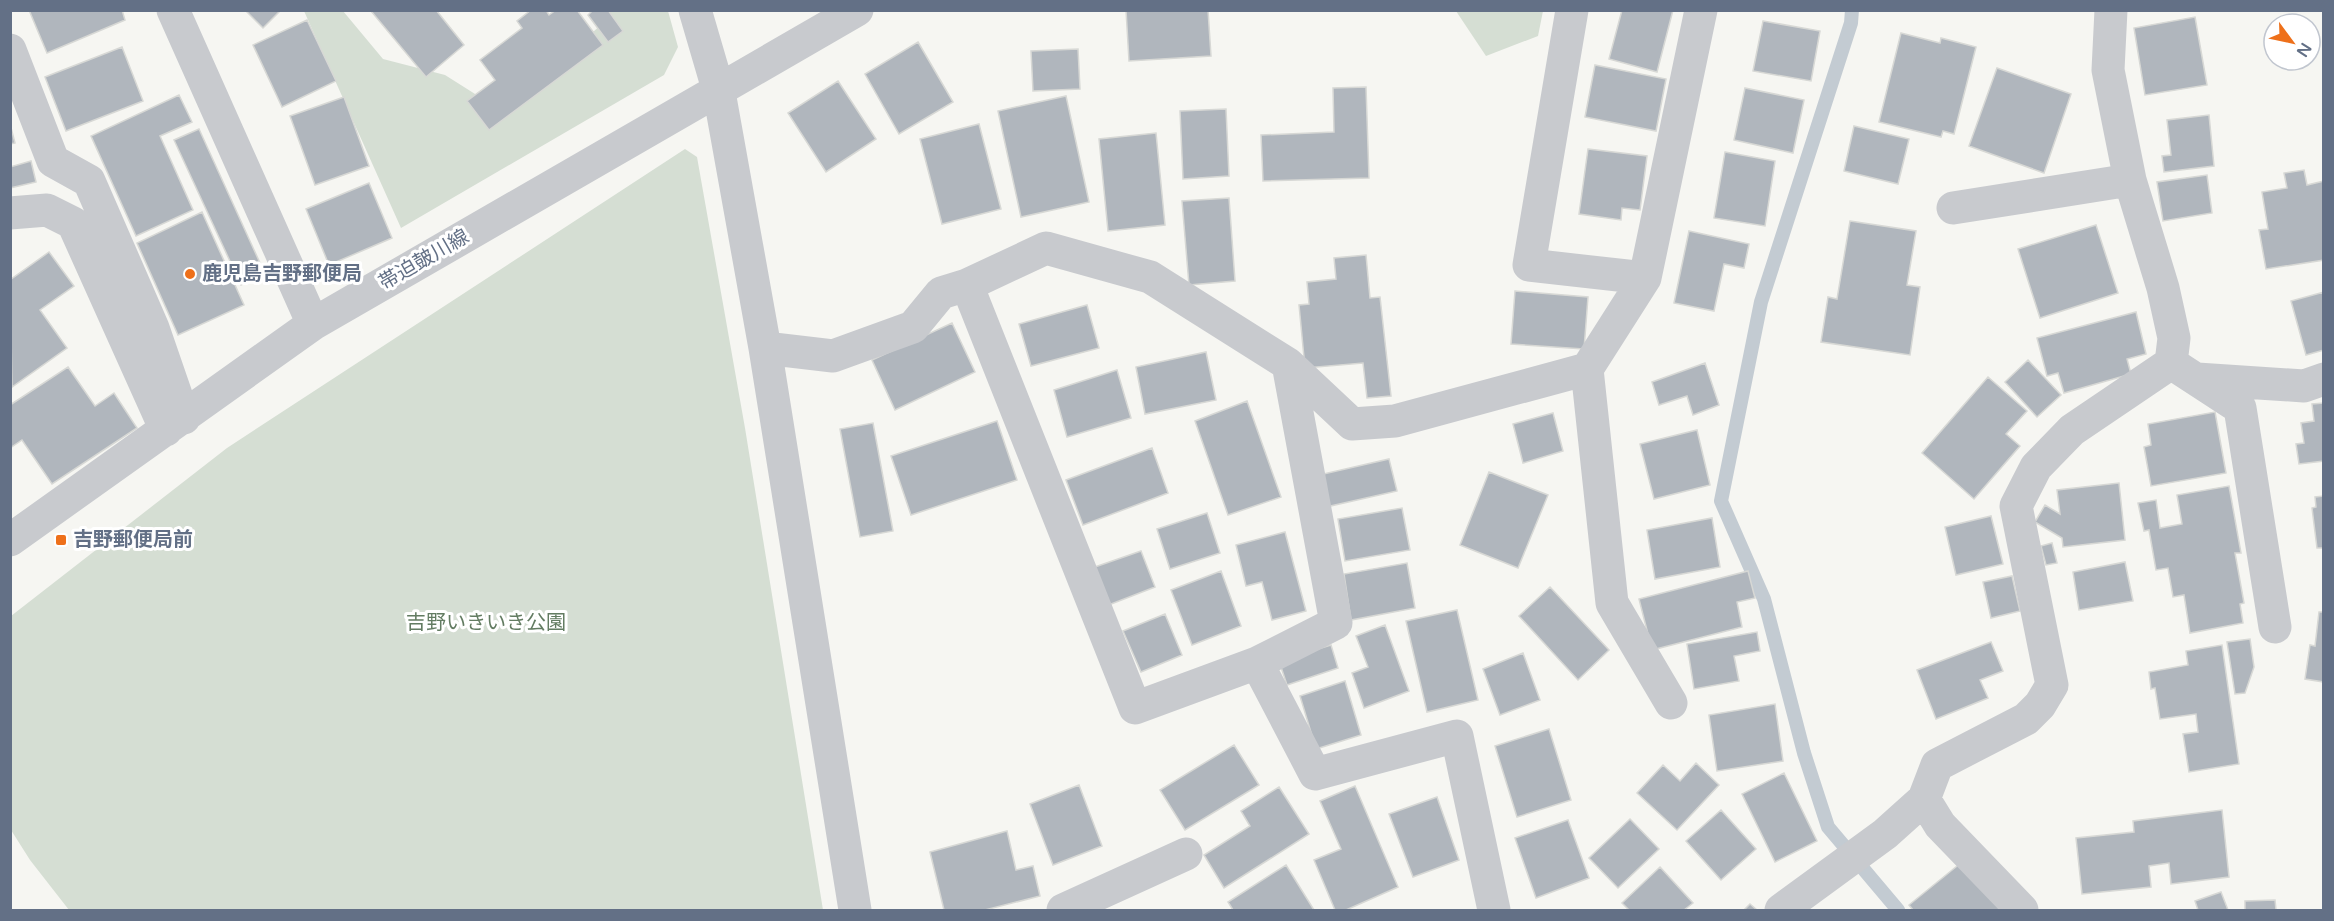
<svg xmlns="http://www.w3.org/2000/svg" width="2334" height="921" font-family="'Varela Round','Noto Sans JP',sans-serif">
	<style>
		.green { fill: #d5ded3 }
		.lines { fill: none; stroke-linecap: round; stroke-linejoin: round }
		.stream { stroke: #c3cbd2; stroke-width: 14 }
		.building { fill: #b0b6bd; stroke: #d7d8d5; stroke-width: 1.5 }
		.minor { stroke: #c8cace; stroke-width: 33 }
		.poi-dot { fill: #ee701a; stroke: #fff; stroke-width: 2 }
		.labels { text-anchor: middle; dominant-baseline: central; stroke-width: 6; stroke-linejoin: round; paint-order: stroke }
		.street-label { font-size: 20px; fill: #637086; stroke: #fff }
		.poi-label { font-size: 20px; font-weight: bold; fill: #637086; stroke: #fff; text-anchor: start }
		.park-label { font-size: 20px; fill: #637c62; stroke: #fff }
	</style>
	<rect width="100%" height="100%" fill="#f6f6f2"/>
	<!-- green -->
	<path class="green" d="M304 11H343L383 59 445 75 502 111 609 18 605 11H668L678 47 664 75 401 228Z
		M1456 11H1543L1538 36 1486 56Z
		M685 149 697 157 745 428 823 910H69L30 860 11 830V616L227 448Z"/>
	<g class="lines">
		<!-- stream -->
		<path class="stream" d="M1852 10 1851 23 1761 302 1721 501 1764 599 1804 753 1828 827 1898 910"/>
	</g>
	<!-- building -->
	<path class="building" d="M29 10H122L125 20 47 53Z
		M245 10H281L263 28Z
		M436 10 464 45 426 77 371 11Z
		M531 10H546L549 15 556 10H577L603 45 489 130 467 101 495 80 480 60 522 28 517 21Z
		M593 10H608L623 31 608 42 588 15Z
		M1126 10H1208L1211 56 1129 61Z
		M1622 10H1673L1657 72 1609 59Z
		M2195 17 2207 85 2145 95 2134 28Z
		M307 20 336 81 282 107 253 45Z
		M1763 21 1820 31 1811 81 1753 71Z
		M1901 33 1940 43 1941 38 1976 47 1954 134 1943 131 1941 137 1879 122Z
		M918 42 953 102 899 134 865 74Z
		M122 47 143 101 66 131 45 77Z
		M1078 49 1080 89 1033 91 1031 51Z
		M1595 65 1666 79 1656 131 1585 117Z
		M1997 68 2071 94 2044 173 1969 146Z
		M838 81 876 139 826 172 788 113Z
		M1366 87 1369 178 1263 181 1261 135 1334 132 1333 88Z
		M1745 88 1804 100 1793 153 1734 140Z
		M179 95 192 122 160 136 193 210 136 236 91 136Z
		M1066 96 1089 202 1021 217 998 111Z
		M344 97 369 166 315 185 290 116Z
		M1226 109 1229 176 1183 179 1180 111Z
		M2209 115 2214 166 2164 172 2162 156 2171 155 2167 120Z
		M10 124 15 143 10 144Z
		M979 124 1001 209 942 224 920 139Z
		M1854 126 1909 139 1898 184 1844 171Z
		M199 129 265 274 241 285 174 140Z
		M1156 133 1165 225 1108 231 1099 139Z
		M1588 149 1647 156 1640 210 1622 208 1621 220 1579 214Z
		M1725 152 1775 161 1765 226 1714 218Z
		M31 161 36 182 10 188V167Z
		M2304 170 2307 185 2324 181V260L2266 269 2259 230 2268 229 2262 192 2287 188 2284 173Z
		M2207 175 2212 213 2163 221 2157 182Z
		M369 183 392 238 329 265 306 209Z
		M1229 198 1235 281 1189 285 1182 201Z
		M202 212 244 305 178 335 137 243Z
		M1850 221 1916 231 1907 285 1920 287 1910 355 1821 342 1828 297 1837 299Z
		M2096 225 2118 293 2040 318 2018 249Z
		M1689 231 1749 244 1744 268 1724 264 1714 311 1674 303Z
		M49 252 74 286 40 310 67 348 12 387 10 280Z
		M1366 255 1370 298 1380 297 1391 396 1367 398 1363 363 1305 368 1299 305 1309 304 1307 282 1336 279 1334 258Z
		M1515 291 1588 297 1584 349 1511 344Z
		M2324 292V350L2306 355 2291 301Z
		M1087 305 1099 348 1031 366 1019 324Z
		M2136 312 2146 354 2127 359 2131 374 2064 393 2058 373 2047 376 2037 338Z
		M952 323 975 372 895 410 872 360Z
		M1206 352 1216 400 1145 414 1136 367Z
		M2028 360 2061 395 2037 417 2005 382Z
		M1705 363 1719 405 1693 415 1687 396 1659 405 1652 382Z
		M68 367 95 406 114 393 137 428 52 484 22 440 10 448V405Z
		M1117 370 1131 418 1067 437 1054 390Z
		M1988 377 2027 411 2006 434 2020 446 1974 499 1922 453Z
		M1247 401 1281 497 1228 515 1195 421Z
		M2324 403V461L2299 464 2296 444 2304 443 2301 423 2314 421 2312 404Z
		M2215 412 2226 473 2151 486 2144 447 2151 445 2148 424Z
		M1553 413 1563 451 1523 463 1513 424Z
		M997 421 1017 480 911 515 891 456Z
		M873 423 893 531 860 537 840 429Z
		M1697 430 1710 485 1654 499 1640 444Z
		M1152 448 1168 493 1083 525 1066 480Z
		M1389 459 1397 491 1326 507 1319 475Z
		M1489 472 1548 495 1518 568 1460 545Z
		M2119 483 2125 540 2063 547 2062 538 2035 522 2045 505 2060 514 2057 490Z
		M2229 486 2241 553H2235L2244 603 2240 604 2243 623 2190 633 2184 595 2173 597 2168 568 2156 570 2149 530 2144 531 2138 503 2156 500 2160 528 2182 524 2177 495Z
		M2324 496V548H2317L2312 508 2316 507 2315 497Z
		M1402 508 1410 550 1345 561 1338 519Z
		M1207 513 1220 553 1170 569 1157 529Z
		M1991 516 2003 564 1956 575 1945 527Z
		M1712 518 1720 567 1655 579 1647 530Z
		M1285 532 1306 611 1272 620 1262 582 1246 586 1236 545Z
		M2052 543 2057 563 2046 565 2041 546Z
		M1141 551 1155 587 1106 606 1092 568Z
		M2125 562 2133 601 2079 610 2073 572Z
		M1407 563 1415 608 1351 620 1344 574Z
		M1221 571 1241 626 1192 645 1171 590Z
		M1748 571 1755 598 1737 602 1742 627 1652 650 1639 599Z
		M2012 576 2020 611 1991 618 1983 582Z
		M1550 587 1609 650 1578 680 1519 616Z
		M1457 610 1478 700 1427 712 1406 621Z
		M2319 612H2324V682L2305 679 2310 645 2315 646Z
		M1165 614 1182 655 1141 672 1123 631Z
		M1385 625 1409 691 1364 708 1352 673 1368 667 1356 636Z
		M1757 632 1760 651 1734 656 1739 681 1694 689 1687 644Z
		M2250 639 2254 667 2245 693 2235 694 2227 642Z
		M1991 642 2003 671 1980 680 1988 698 1936 719 1917 670Z
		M1331 645 1338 668 1287 685 1279 661Z
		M2222 645 2239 764 2189 772 2183 734 2198 732 2196 714 2160 719 2155 688 2151 689 2149 672 2188 665 2186 651Z
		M1523 653 1540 700 1500 715 1483 669Z
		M1345 681 1361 735 1316 749 1300 696Z
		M1775 704 1783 761 1717 771 1709 715Z
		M1549 729 1571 800 1517 817 1495 746Z
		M1234 745 1259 785 1185 830 1160 790Z
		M1696 763 1719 785 1677 830 1637 793 1663 765 1680 781Z
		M1784 773 1817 841 1775 862 1742 794Z
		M1079 785 1102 846 1053 865 1030 804Z
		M1355 786 1398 887 1346 910H1335L1314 860 1341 849 1320 801Z
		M1279 787 1309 834 1224 888 1204 855 1250 826 1241 811Z
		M1437 797 1459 860 1413 877 1389 814Z
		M1721 810 1756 849 1721 880 1686 841Z
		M2222 810 2229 877 2171 884 2169 863 2149 866 2151 887 2082 894 2076 838 2134 832 2133 821Z
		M1630 819 1659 849 1618 888 1589 858Z
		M1568 820 1589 878 1536 898 1515 838Z
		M1007 831 1016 870 1033 866 1040 896 985 910H944L930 852Z
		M1962 862 2002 910H1913L1909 905Z
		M1286 865 1314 910H1233L1228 902Z
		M1660 867 1693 903 1684 910H1629L1622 903Z
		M2221 892 2228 910H2198L2195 901Z
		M2275 900 2276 910H2245V901Z
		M1750 904 1757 910H1744Z"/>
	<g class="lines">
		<!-- minor -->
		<path class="minor" d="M173 10 313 324
			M695 10 719 92 765 348 855 910
			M1572 10 1529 265 1645 278
			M10 50 53 161 89 181 153 328 184 418
			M1953 208 2130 180
			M10 213 47 210 73 223 166 430
			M967 285 1135 708 1257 663 1336 623 1288 364
			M765 348 833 356 913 327 941 293 967 285 1046 248 1150 277 1288 364 1352 424 1395 421 1587 369
			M2171 363 2240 408 2275 627
			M2197 379 2304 386 2324 379
			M10 540 313 324 857 10
			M1257 663 1315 774 1457 736 1494 910
			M1671 703 1612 603 1587 369 1645 278 1701 10
			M1063 910 1186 854
			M1781 910 1885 834 1924 799
			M2022 910 1940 825 1924 799 1937 765 2026 719 2040 705 2052 685 2016 506 2036 467 2072 430 2171 363 2174 338 2163 288 2130 180 2108 70 2111 10"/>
	</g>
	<!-- markers -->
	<g class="poi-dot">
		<circle cx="190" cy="274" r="6"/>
		<rect x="55" y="534" width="12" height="12" rx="3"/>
	</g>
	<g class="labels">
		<!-- street labels -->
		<g class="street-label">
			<text transform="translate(424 260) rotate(-30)">帯迫皷川線</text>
		</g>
		<!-- poi labels -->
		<g class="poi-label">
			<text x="202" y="274">鹿児島吉野郵便局</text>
			<text x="73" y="540">吉野郵便局前</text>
		</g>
		<!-- park labels -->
		<g class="park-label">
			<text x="486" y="623">吉野いきいき公園</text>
		</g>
	</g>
	<!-- border -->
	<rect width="2334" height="921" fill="none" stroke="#637086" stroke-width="24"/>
	<!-- north arrow -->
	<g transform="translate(2292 42) rotate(123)"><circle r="28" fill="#ffffff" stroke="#c1c6cf" stroke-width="1.5"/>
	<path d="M0-4.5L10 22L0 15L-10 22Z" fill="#ee701a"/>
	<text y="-9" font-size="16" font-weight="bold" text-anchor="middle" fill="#637086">N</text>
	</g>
</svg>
